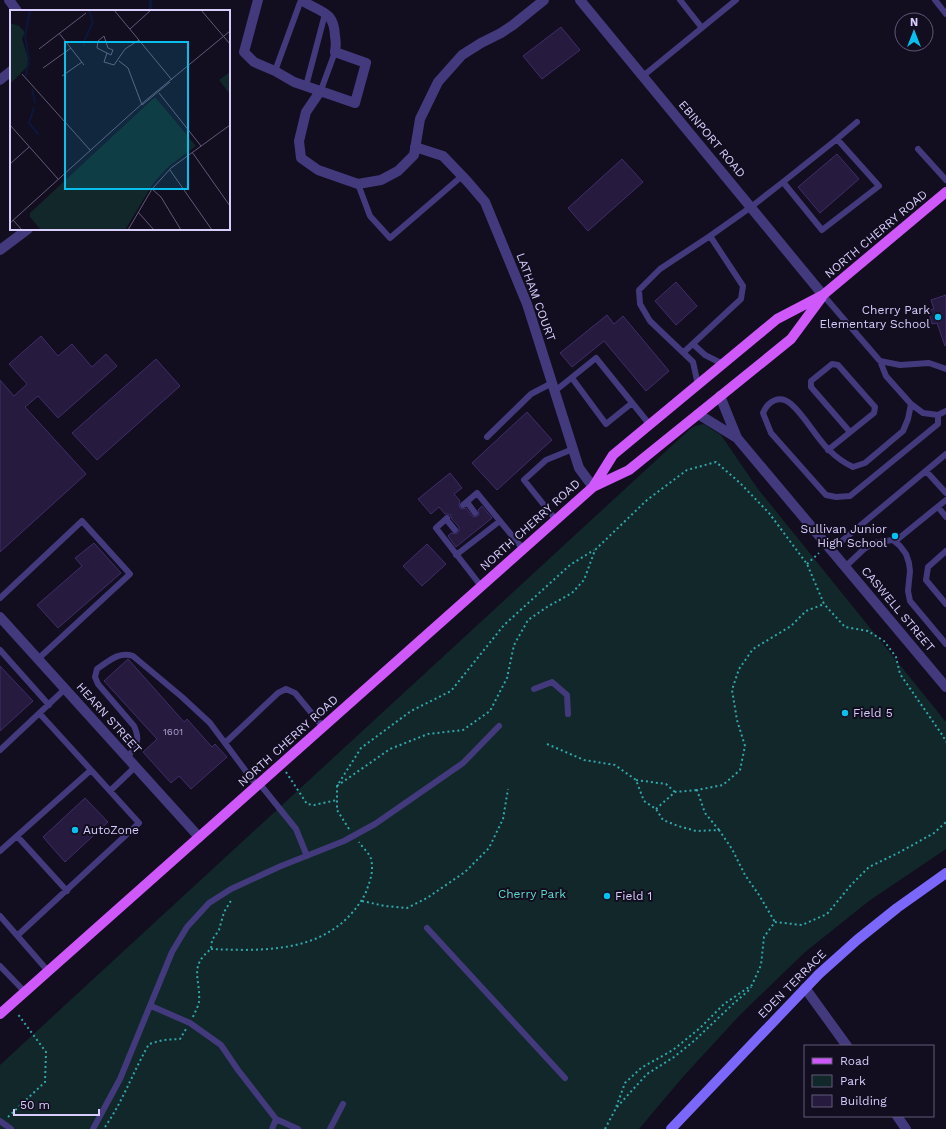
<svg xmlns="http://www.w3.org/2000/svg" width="946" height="1129" font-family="'Work Sans',sans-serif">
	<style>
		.green { fill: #112729 }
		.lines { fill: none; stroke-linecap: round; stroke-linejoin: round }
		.stream { stroke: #0b173b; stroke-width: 3.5 }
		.building { fill: #261a3f; stroke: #402d6b }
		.path { stroke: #32a7ad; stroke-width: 2; stroke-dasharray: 2 3; stroke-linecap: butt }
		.lane { stroke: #433a7d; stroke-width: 6 }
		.street { stroke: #433a7d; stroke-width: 10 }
		.secondary { stroke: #7b68fa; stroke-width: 10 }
		.primary { stroke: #ce58f9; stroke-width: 10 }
		.poi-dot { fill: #08bfee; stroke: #120d1f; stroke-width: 1.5 }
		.labels { text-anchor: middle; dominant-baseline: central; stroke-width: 4; stroke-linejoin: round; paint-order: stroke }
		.number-label { font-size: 10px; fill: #aca0ce }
		.street-label { font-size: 12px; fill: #d8cdfd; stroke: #120d1f }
		.poi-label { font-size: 12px; fill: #d8cdfd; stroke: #120d1f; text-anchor: start }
		.park-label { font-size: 12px; fill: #5cdac8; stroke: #120d1f }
		.inset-river { fill: none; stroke: #0b173b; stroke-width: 2 }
		.inset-road { fill: none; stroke: #615a78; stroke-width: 1 }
		.view { fill: #08bfee; fill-opacity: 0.15; stroke: #08bfee; stroke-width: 2 }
		.inset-edge { fill: none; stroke: #d8cdfd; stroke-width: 2 }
	</style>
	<rect width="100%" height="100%" fill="#120d1f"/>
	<!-- green -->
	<path class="green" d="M704 424 721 435 758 489 946 722V849L869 901 804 953 739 1016 682 1078 639 1129H0V1065L690 429 695 426Z"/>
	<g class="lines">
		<!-- stream -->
		<path class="stream" d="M150 11 151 0"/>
	</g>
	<!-- building -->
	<path class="building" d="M561 27 580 50 542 79 523 56Z
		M837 154 859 179 820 213 798 187Z
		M622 159 643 182 588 231 568 208Z
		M676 282 697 306 676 325 655 301Z
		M946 295V345L945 346 937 323 932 324 928 310 934 309 931 300Z
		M607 315 614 324 623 316 669 371 646 391 604 341 572 367 560 353Z
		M41 336 58 356 72 344 92 367 106 354 117 366 58 418 38 396 25 407 86 474 0 552V380L14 396 27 384 9 364Z
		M156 359 180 386 97 460 72 433Z
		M527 412 552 440 497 490 472 463Z
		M450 473 462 488 454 494 460 501 459 505 460 508 463 509 466 508 472 516 475 517 479 515 478 510 482 506 492 518 456 547 448 536 451 533 456 534 459 531V527L451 518V515L448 514H445L439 507 431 514 418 499Z
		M94 543 121 573 58 628 37 605 82 566 75 558Z
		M427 544 446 564 422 586 403 566Z
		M128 659 184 722 187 719 212 747 215 744 227 757 191 789 179 776 171 783 143 752 157 739 104 681Z
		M0 666 33 701 0 731Z
		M85 798 108 822 65 862 43 837Z"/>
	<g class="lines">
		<!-- path -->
		<path class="path" d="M807 564 819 553
			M547 744 584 760 615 765 636 780 644 801 656 809 663 820 678 826 696 831 719 830 732 849 745 875 759 895 775 922
			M286 772 307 804 314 805 337 800
			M636 780 666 784 675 792
			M337 786 390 749 428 734 463 730 490 711 507 678 514 645 528 620 547 607 572 593 584 580 595 550 647 500 687 470 716 462 740 483 769 513 807 564 824 604 845 627 868 631 884 641 896 657 900 674 943 736 946 742
			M656 809 675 792 697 790
			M349 829 337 810V786L361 748 411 711 451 691 504 625 570 565 594 550
			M719 830 705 813 697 790 723 785 740 770 745 746 737 720 732 690 739 669 753 649 791 626 806 611 824 604
			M362 901 385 906 407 908 427 898 465 872 489 848 503 819 508 789
			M211 949C259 951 316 953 351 914 357 907 362 901 366 892 370 881 374 871 371 859 370 854 362 847 359 842
			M193 1017C195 1012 198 1007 199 1002 201 979 188 967 211 949L212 940 219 930 224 912 232 899
			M617 1107 647 1074 674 1057 694 1041 733 1004 748 991 751 987
			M8 1117 45 1082 46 1052 17 1013
			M105 1127C123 1101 133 1072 149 1044L163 1040 180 1039 186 1029
			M605 1129 615 1110 625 1083 641 1068 673 1050 700 1028 724 1004 752 985 761 965 764 937 775 922 802 925 827 914 851 885 869 867 900 852 934 833 946 822"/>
		<!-- lane -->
		<path class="lane" d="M680 0 702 28
			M935 0 946 14
			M275 71 301 0
			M643 76 736 0
			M306 86 325 14
			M321 90 335 52
			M837 139 857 122
			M918 149 946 180
			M358 184 370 216 390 238 462 176
			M823 295 880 361 886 376 911 404 923 413 938 415 946 411
			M693 344 705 355 723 364
			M684 352 741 299 743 286 710 236 751 207 783 182 822 230 879 186 837 139 783 182
			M880 361 900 365 929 363 946 369
			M572 378 606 424 632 403
			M698 385 693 362 650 321 640 304 639 290 660 269 710 236
			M555 391 596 358 650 425
			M911 404 908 419 903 431 865 463 853 467C844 463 835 456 828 449 815 436 805 416 791 404 780 394 768 401 763 413L771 433 826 495 836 497 850 496 938 424V415
			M487 437 531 394 552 383
			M828 450 874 413 875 407 838 365 832 364 811 381V387L850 432
			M926 471 946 493
			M467 502 475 513
			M463 505 477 493 523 549
			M938 507 946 517
			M447 518 436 528 481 586
			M446 519 455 530
			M556 520 524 480 546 460 573 449
			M893 540 900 546 906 554 909 563 910 571 908 591 910 601 946 644
			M831 550 946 454
			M946 551 928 567 926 580 946 604
			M456 555 500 521
			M845 567 864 549 874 543 898 539 946 500
			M0 598 82 521 130 574 38 659
			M0 650 49 705
			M534 689 552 682 567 695 568 714
			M225 743 278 693 286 689 295 693 323 727
			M0 750 65 689
			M127 758C136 746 141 741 134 726L98 684 95 677 97 669C109 661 119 651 133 656L182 697 210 723 257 786
			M91 770 110 791
			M259 783 296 829 307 856
			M17 836 67 891
			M0 851 91 770 40 714
			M0 916 48 971
			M427 928 565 1078
			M18 935 139 823 110 791 135 767
			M0 966 25 992
			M151 1006 190 1023 221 1045 238 1070 276 1119 298 1129
			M0 1121 11 1129
			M93 1129 120 1079 172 952 187 927 209 903 231 889 281 866 344 841 375 824 463 763 499 726
			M272 1129 276 1119
			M330 1129 343 1104"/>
		<!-- street -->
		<path class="street" d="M9 0 17 11
			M258 0 244 52 254 62 275 71 294 82 355 103 366 63 335 52C336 46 336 41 335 36 334 13 324 13 306 3L304 0
			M580 0 823 295
			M0 80 11 71
			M321 90 306 112 299 141 301 158 318 170 358 184 381 180 398 171 414 155 420 119 438 82 462 55 481 43 501 33 513 25 544 0
			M415 147 443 156 467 181 485 202 527 304 579 468 593 487
			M0 250 28 229
			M720 396 737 438 946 687
			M698 414 737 438
			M0 617 199 837
			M805 988 847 1046
			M897 1116 906 1129"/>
		<!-- secondary -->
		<path class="secondary" d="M671 1129 819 974 857 940 897 908 946 873"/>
		<!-- primary -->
		<path class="primary" d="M593 487 629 470 791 339 822 297
			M0 1014 593 487 613 455 777 319 823 295 946 192"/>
	</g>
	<!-- markers -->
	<g class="poi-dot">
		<circle cx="938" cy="317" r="4"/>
		<circle cx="895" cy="536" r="4"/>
		<circle cx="845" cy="713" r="4"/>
		<circle cx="75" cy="830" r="4"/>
		<circle cx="607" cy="896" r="4"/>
	</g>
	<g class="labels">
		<!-- number labels -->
		<g class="number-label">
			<text x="173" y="731">1601</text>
		</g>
		<!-- street labels -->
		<g class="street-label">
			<text transform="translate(712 139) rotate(50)">EBINPORT ROAD</text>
			<text transform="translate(876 234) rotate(-40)">NORTH CHERRY ROAD</text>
			<text transform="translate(536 297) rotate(70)">LATHAM COURT</text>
			<text transform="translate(530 525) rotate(-42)">NORTH CHERRY ROAD</text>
			<text transform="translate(898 609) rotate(50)">CASWELL STREET</text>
			<text transform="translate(109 718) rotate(48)">HEARN STREET</text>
			<text transform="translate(288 741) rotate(-42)">NORTH CHERRY ROAD</text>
			<text transform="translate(792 984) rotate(-45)">EDEN TERRACE</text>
		</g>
		<!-- poi labels -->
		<g class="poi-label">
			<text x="930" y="310" text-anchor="end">Cherry Park<tspan x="930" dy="14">Elementary School</tspan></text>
			<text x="887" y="529" text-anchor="end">Sullivan Junior<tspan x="887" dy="14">High School</tspan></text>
			<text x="853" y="713">Field 5</text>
			<text x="83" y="830">AutoZone</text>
			<text x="615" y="896">Field 1</text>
		</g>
		<!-- park labels -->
		<g class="park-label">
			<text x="532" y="894">Cherry Park</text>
		</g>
	</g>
	<!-- overview -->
	<g transform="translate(10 10)">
		<rect width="220" height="220" fill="#120d1f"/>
		<path d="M0 13 9 16 15 22 12 29 20 54 0 74ZM220 62V82L219 83 209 70ZM145 87 186 136 159 156 144 172 115 220H31L20 207V203Z" fill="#112729"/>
		<path class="inset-river" d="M74 36 75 29 83 12 79 0M16 66 19 48 15 27 20 0M22 79 25 93M24 97 19 113 29 125"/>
		<path class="inset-road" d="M104 0 162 70M191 0 220 34M120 19 141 0M49 23 74 55M94 26 98 38 103 40 101 45 87 38 88 31ZM29 39 76 3M97 43 94 52 104 55 115 39 129 30M109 51 118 58 132 95M33 58 61 38M12 64 80 140M52 66 72 52M149 83 191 136M132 95 160 72M0 115 48 169M182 142 220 196M0 154 19 137M160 160 202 220M142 179 151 187 171 220M128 202 144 220M3 210 12 220M0 213 135 91 220 21M118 220 142 179 161 158 220 115"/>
		<path class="view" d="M55 32H178V179H55Z"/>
		<rect width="220" height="220" class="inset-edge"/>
	</g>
	<!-- legend -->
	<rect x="804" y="1045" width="130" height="72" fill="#120d1f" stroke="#615a78"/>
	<rect x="812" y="1058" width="20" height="6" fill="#ce58f9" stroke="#615a78"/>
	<text x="840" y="1065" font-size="12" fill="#d8cdfd">Road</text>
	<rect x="812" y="1075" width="20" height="12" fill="#112729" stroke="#615a78"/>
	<text x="840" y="1085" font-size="12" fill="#d8cdfd">Park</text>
	<rect x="812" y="1095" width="20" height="12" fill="#261a3f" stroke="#615a78"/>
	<text x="840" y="1105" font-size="12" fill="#d8cdfd">Building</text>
	<!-- north arrow -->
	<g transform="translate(914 32)"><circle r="19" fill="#120d1f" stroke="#615a78"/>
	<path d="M0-3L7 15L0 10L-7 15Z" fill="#08bfee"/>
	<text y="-6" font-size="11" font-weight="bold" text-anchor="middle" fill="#d8cdfd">N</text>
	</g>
	<!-- scale -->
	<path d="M14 1109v6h85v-6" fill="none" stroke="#d8cdfd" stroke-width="2"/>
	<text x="20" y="1109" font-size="12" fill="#d8cdfd" stroke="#120d1f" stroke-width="3" paint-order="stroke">50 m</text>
</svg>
